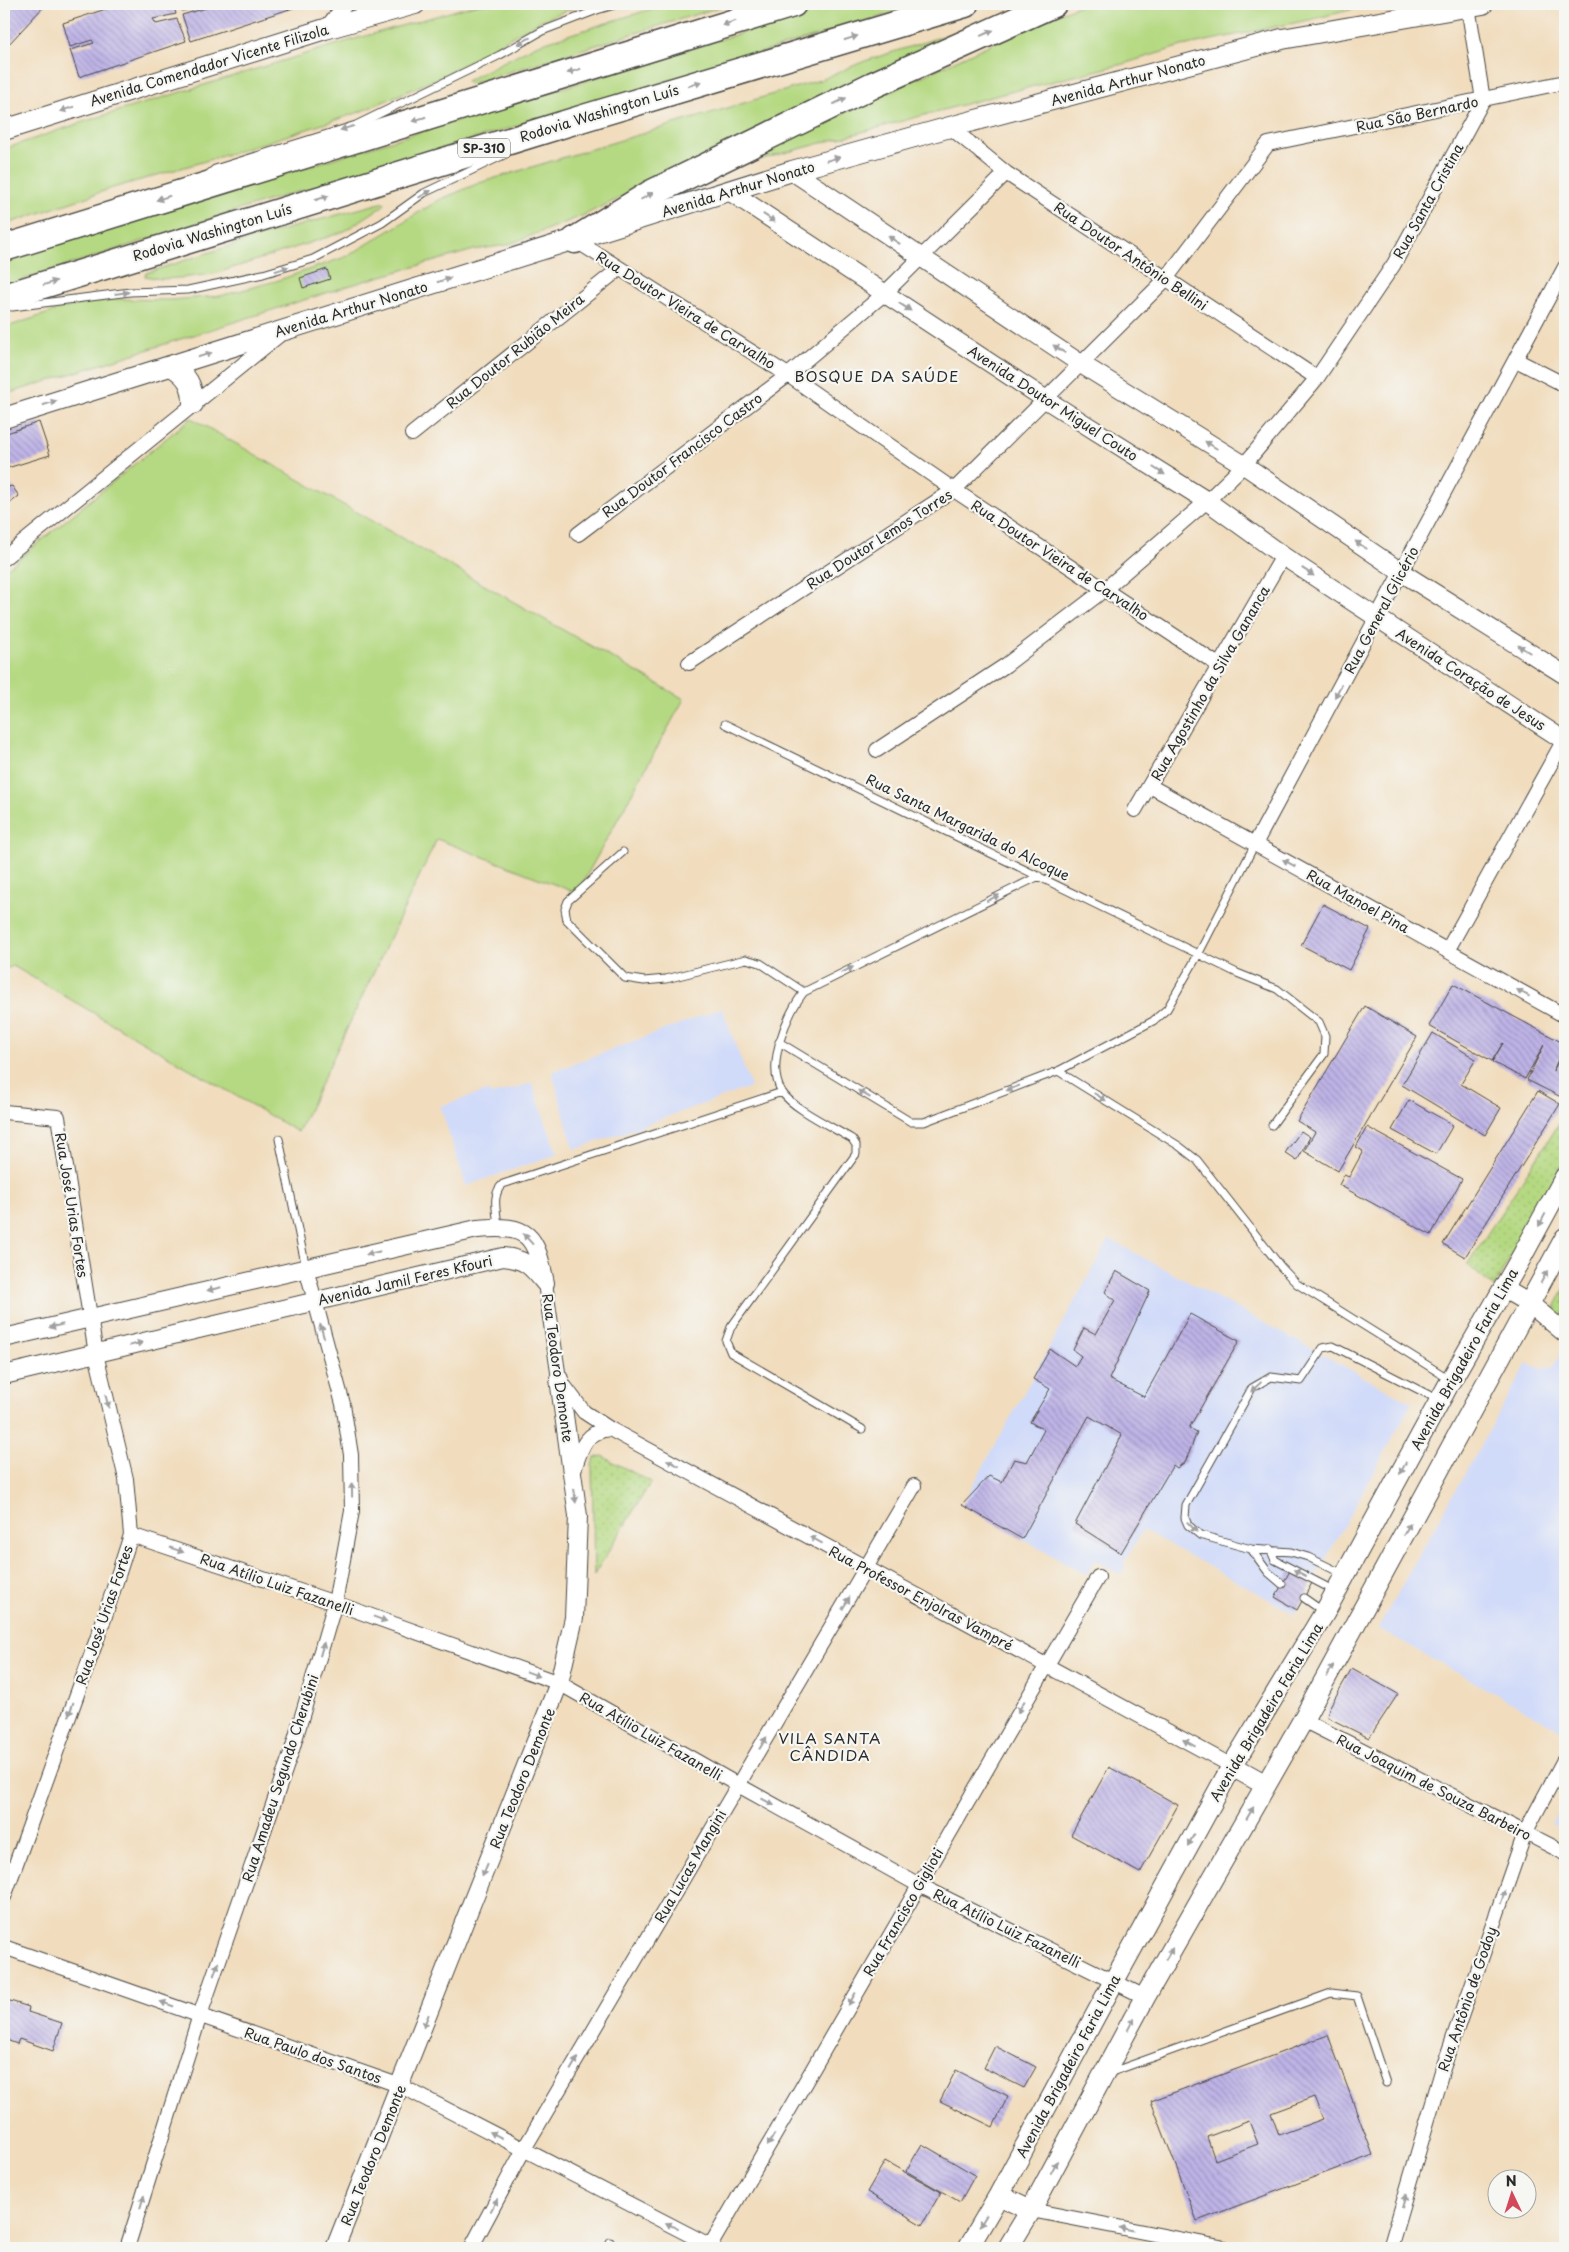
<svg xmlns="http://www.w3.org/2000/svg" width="1569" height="2252" font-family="'Playpen Sans',sans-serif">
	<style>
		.built { fill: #d0daf9 }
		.grass { fill: #b5d982; stroke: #708256 }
		.park { fill: url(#park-dots); stroke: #708256 }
		.building { fill: url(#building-back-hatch); fill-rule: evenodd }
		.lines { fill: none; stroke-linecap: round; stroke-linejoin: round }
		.service-casing { stroke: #494641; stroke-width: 9 }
		.minor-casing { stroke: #494641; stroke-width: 16 }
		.tertiary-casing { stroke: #494641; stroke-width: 20 }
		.secondary-casing { stroke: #494641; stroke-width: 22 }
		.motorway-casing { stroke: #494641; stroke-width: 29 }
		.service { stroke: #fff; stroke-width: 7 }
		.minor { stroke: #fff; stroke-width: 14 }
		.tertiary { stroke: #fff; stroke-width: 18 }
		.secondary { stroke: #fff; stroke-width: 20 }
		.motorway { stroke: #fff; stroke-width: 26 }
		.oneway { fill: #a0a0a0 }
		.labels { text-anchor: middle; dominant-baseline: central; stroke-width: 4.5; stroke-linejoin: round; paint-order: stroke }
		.shield { fill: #f6f6f2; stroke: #686867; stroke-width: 1 }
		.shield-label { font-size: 12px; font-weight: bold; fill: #2b2b2b }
		.street-label { font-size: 14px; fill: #2b2b2b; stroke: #f6f6f2 }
		.neighbourhood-label { font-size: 15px; letter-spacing: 1px; fill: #2b2b2b; stroke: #f6f6f2 }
	</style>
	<defs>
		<pattern id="park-dots" width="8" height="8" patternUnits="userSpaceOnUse" patternTransform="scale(1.25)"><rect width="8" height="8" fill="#b5d982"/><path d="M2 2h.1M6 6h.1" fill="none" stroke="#9cba70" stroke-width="1.8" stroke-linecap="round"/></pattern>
		<pattern id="building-back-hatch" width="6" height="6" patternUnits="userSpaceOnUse" patternTransform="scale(1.25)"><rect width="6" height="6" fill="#bfb4e7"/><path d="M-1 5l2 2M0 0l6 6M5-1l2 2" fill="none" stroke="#9b93bb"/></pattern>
	</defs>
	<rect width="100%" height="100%" fill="#f6f6f2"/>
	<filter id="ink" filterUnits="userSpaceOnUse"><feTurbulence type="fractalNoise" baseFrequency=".02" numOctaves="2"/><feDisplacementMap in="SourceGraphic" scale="10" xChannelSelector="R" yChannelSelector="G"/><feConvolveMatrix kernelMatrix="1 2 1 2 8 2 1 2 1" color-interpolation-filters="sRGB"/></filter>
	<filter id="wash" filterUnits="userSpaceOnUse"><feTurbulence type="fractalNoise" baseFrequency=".0096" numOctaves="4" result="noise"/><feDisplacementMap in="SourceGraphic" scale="20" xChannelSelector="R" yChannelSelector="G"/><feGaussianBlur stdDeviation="1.12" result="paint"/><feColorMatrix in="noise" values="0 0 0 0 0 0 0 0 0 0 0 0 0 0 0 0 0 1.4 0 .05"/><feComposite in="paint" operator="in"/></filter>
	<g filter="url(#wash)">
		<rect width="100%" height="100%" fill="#f1ddbe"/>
		<!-- built -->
		<path class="built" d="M722 1008 751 1087 574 1150 552 1072Z
			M532 1083 557 1154 466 1186 440 1106 487 1091 492 1095Z
			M1109 1239 1412 1403 1295 1614 1143 1530 1123 1564 1126 1567 1121 1575 1095 1560 1087 1575 962 1505Z
			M1562 1352 1565 1354V1733L1378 1628 1527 1363 1542 1369 1545 1367 1552 1368Z
			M1565 1797V1830L1551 1823Z"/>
		<!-- grass -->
		<path class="grass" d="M478 4H583L540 21 443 76 357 113 236 152 113 188 4 225V149L86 121 348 41Z
			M667 4H730L470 84 466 81 536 45Z
			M835 4H923L254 205 4 286V260Z
			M1083 4H1374L1309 20 1182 46 1123 64 1002 94 722 170 1040 21Z
			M984 23 959 38 582 216 507 245 474 250 364 281 4 395V328L61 309 88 303 116 299 169 300 220 296 276 281 348 256 439 200 479 183 820 80 865 61Z
			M384 202 385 204 380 208 343 232 214 274 180 278 160 279 145 276 146 273 254 238Z
			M191 418 684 699 577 893 437 839 298 1132 13 966 4 970V571Z"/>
		<!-- park -->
		<path class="park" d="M1565 1115V1160L1494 1287 1467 1265Z
			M1565 1288V1321L1553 1311Z
			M602 1456 651 1482 594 1575 592 1465 595 1458Z"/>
		<g id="blocks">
			<!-- building -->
			<path class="building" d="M4 4H46L8 45 4 41Z
				M121 4H173L176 14 153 19 156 24 177 19 186 41 79 77 70 50 94 43 92 40 70 47 63 23Z
				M180 4H298L299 6 191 41 182 15 206 8 204 5 182 11Z
				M327 269 330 279 303 288 300 278Z
				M39 422 50 455 4 469V434Z
				M12 486 19 496 4 508V488Z
				M1323 904 1370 929 1349 970 1301 945Z
				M1453 984 1565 1044 1553 1071 1565 1048V1099L1527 1080 1544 1045 1525 1079 1492 1062 1503 1043 1492 1061 1429 1026Z
				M1365 1006 1417 1037 1338 1171 1304 1151 1315 1132 1297 1121Z
				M1433 1033 1476 1059 1461 1084 1501 1108 1485 1135 1402 1085Z
				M1538 1091 1560 1104 1465 1257 1443 1244Z
				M1409 1100 1453 1125 1436 1154 1392 1130Z
				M1367 1127 1462 1179 1431 1235 1339 1185 1344 1175 1349 1177 1363 1151 1356 1147Z
				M1301 1131 1310 1137 1297 1161 1285 1153Z
				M1116 1271 1150 1291 1109 1379 1144 1397 1190 1314 1239 1341 1189 1428 1197 1432 1189 1453 1185 1462 1177 1468 1173 1465 1121 1553 1075 1524 1122 1435 1089 1416 1022 1539 962 1505 989 1476 1002 1482 1014 1459 1027 1462 1044 1430 1030 1422 1050 1389 1033 1379 1050 1349 1075 1366 1081 1356 1073 1350 1084 1328 1096 1334 1115 1300 1105 1292Z
				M1290 1571 1312 1583 1297 1610 1275 1597Z
				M1352 1668 1398 1694 1369 1738 1327 1717 1329 1708Z
				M1109 1767 1178 1805 1140 1873 1071 1835Z
				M4 1999 29 2007 28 2012 62 2023 53 2051 19 2039 17 2044 4 2039Z
				M1328 2035 1373 2155 1197 2221 1151 2101ZM1314 2097 1323 2119 1279 2135 1271 2113ZM1249 2121 1258 2144 1215 2160 1207 2137Z
				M995 2046 1036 2067 1024 2088 984 2068Z
				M956 2070 1008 2096 993 2127 940 2101Z
				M922 2144 975 2175 960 2202 906 2171Z
				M885 2161 941 2192 922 2225 867 2192Z"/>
		</g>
	</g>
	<g filter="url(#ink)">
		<use href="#blocks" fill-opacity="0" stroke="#494641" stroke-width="1"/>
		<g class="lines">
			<defs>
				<path id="service" d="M209 174 215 169 356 125 500 55 542 31 597 10 618 4
					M12 307 130 292 188 290 263 274 313 259 382 223 424 193 506 154
					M725 724 1237 973 1277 989 1319 1022 1325 1036 1324 1054 1272 1125
					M623 852 568 901 565 909 567 920 625 978 644 981 666 979 746 959 760 963 804 992
					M779 1042 911 1122H924L1058 1071 1153 1021 1167 1009 1199 953 1255 844
					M1058 1071 1179 1146 1197 1160 1281 1267 1297 1284 1451 1380
					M279 1139 306 1268
					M498 1226C497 1212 491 1194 503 1184L782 1092
					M862 1429 731 1353 726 1341 731 1327 856 1154V1145L852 1139C834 1128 792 1108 782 1092 765 1066 787 1013 804 992L1039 876
					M1251 1549 1268 1572 1282 1584
					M1270 1549 1275 1560 1335 1591
					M1343 1574 1308 1557 1291 1552 1251 1549 1200 1535 1188 1525 1185 1518 1186 1505 1252 1388 1271 1377 1301 1381 1323 1348 1333 1346 1439 1400
					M1304 1598 1324 1612
					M1109 2073 1331 1993 1357 1996 1386 2083
					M610 2242 621 2248"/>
				<path id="minor" d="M325 29 346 4
					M950 127 1006 173 1317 378
					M575 240 788 375 954 490 1220 666
					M1516 360 1565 385
					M412 434 619 269
					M578 534 788 375 884 294 1006 173
					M4 558 278 336
					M689 663 954 490 1165 280 1268 144 1565 82
					M877 750 1006 665 1104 590 1207 501 1244 465 1317 378 1394 264 1483 100 1468 6
					M1150 786 1565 1016
					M1135 810 1283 556
					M1255 844 1565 267
					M1447 951 1565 738
					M4 1112 58 1117 96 1354 126 1479 131 1535 102 1625 4 1897
					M545 1283 559 1379 584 1412 610 1429 1232 1766
					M573 1473C581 1450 583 1432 610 1429
					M131 1535 335 1603 559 1683 738 1785 919 1885 1145 1997
					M1303 1720 1565 1853
					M4 1947 401 2086 715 2248
					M1031 2210 1225 2248
					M127 2248 200 2015 292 1750 335 1603 352 1511 351 1455 343 1404 306 1268
					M471 2248 524 2149 914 1486
					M709 2248 1098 1577
					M1390 2248 1442 2071 1525 1833 1565 1758"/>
				<path id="tertiary" d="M792 171 1081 364 1244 465 1401 572 1565 675
					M729 191 1045 399 1207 501 1283 556 1565 741
					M1504 1289 1530 1304 1565 1333
					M4 1338 477 1229C530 1224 535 1235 545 1283
					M4 1375 503 1257C526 1259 531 1266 545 1283
					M335 2248 559 1683 574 1618 578 1516 559 1379"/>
				<path id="secondary" d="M4 130 325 29 415 4
					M171 366C187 375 193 385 193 404
					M4 418 792 171 950 127 1282 39 1483 4
					M1232 1766 1266 1785
					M999 2195 1031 2210
					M968 2248 999 2195 1114 1981 1232 1766 1325 1612 1451 1380 1521 1258 1565 1177
					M1008 2248 1031 2210 1145 1997 1303 1720 1565 1238"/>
				<path id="motorway" d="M575 240 650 194 873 85 1053 4
					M4 248 793 4
					M4 297 587 117 965 4"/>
			</defs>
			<!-- service casing -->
			<use href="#service" class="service-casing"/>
			<!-- minor casing -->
			<use href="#minor" class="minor-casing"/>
			<!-- tertiary casing -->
			<use href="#tertiary" class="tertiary-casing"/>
			<!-- secondary casing -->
			<use href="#secondary" class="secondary-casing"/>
			<!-- motorway casing -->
			<use href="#motorway" class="motorway-casing"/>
			<!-- service -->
			<use href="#service" class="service"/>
			<!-- minor -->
			<use href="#minor" class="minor"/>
			<!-- tertiary -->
			<use href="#tertiary" class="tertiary"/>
			<!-- secondary -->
			<use href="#secondary" class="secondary"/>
			<!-- motorway -->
			<use href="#motorway" class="motorway"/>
		</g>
		<!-- one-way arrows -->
		<defs><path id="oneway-solid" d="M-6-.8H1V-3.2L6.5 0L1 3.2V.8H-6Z" transform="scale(1.25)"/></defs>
		<g class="oneway">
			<use href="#oneway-solid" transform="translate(729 23) rotate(163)"/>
			<use href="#oneway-solid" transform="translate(987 33) rotate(-24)"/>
			<use href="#oneway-solid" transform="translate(851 38) rotate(-17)"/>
			<use href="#oneway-solid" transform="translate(524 41) rotate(151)"/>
			<use href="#oneway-solid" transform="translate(574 71) rotate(163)"/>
			<use href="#oneway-solid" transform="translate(695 84) rotate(-17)"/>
			<use href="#oneway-solid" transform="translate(840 101) rotate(-26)"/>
			<use href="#oneway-solid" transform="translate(67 109) rotate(163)"/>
			<use href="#oneway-solid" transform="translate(419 119) rotate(163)"/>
			<use href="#oneway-solid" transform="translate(347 128) rotate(163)"/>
			<use href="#oneway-solid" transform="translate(833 159) rotate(-16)"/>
			<use href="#oneway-solid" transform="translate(425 194) rotate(-30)"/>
			<use href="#oneway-solid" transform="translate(647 196) rotate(-30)"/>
			<use href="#oneway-solid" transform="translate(163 198) rotate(163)"/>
			<use href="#oneway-solid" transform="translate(322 198) rotate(-17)"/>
			<use href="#oneway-solid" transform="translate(769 218) rotate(34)"/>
			<use href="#oneway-solid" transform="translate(894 240) rotate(-146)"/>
			<use href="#oneway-solid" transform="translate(282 269) rotate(-17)"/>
			<use href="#oneway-solid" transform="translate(444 280) rotate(-17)"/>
			<use href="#oneway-solid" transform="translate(50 283) rotate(-17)"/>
			<use href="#oneway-solid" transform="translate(122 293) rotate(-7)"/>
			<use href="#oneway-solid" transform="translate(905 307) rotate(33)"/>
			<use href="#oneway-solid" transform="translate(1059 349) rotate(-147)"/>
			<use href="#oneway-solid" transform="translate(205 355) rotate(-17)"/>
			<use href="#oneway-solid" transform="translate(50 403) rotate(-17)"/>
			<use href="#oneway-solid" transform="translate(1211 445) rotate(-148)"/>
			<use href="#oneway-solid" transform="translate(1159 471) rotate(32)"/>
			<use href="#oneway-solid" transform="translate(1361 545) rotate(-146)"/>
			<use href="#oneway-solid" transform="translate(1308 572) rotate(33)"/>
			<use href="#oneway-solid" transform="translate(1524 649) rotate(-148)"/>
			<use href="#oneway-solid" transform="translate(1338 691) rotate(118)"/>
			<use href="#oneway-solid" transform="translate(1289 863) rotate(-151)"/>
			<use href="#oneway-solid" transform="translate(993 898) rotate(-26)"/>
			<use href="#oneway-solid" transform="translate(847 970) rotate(-26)"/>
			<use href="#oneway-solid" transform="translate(1523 993) rotate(-151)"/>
			<use href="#oneway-solid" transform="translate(1013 1088) rotate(159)"/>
			<use href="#oneway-solid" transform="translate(864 1094) rotate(-149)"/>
			<use href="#oneway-solid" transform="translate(1100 1097) rotate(32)"/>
			<use href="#oneway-solid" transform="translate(1542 1220) rotate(118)"/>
			<use href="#oneway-solid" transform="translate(528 1239) rotate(-132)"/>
			<use href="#oneway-solid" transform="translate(373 1253) rotate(167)"/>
			<use href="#oneway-solid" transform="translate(1544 1277) rotate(-62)"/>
			<use href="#oneway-solid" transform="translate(214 1289) rotate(167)"/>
			<use href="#oneway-solid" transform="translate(56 1326) rotate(167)"/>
			<use href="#oneway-solid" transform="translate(322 1331) rotate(-106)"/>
			<use href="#oneway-solid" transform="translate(136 1344) rotate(-13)"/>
			<use href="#oneway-solid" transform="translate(1256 1387) rotate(137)"/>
			<use href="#oneway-solid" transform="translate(107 1401) rotate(76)"/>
			<use href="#oneway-solid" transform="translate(673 1463) rotate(-152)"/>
			<use href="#oneway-solid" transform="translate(1403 1468) rotate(118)"/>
			<use href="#oneway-solid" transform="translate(352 1490) rotate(-91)"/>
			<use href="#oneway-solid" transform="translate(575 1496) rotate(83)"/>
			<use href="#oneway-solid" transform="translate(1192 1527) rotate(46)"/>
			<use href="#oneway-solid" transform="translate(1407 1529) rotate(-61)"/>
			<use href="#oneway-solid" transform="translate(816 1540) rotate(-152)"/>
			<use href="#oneway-solid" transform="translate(177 1550) rotate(19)"/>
			<use href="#oneway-solid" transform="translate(1300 1573) rotate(-153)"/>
			<use href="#oneway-solid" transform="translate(846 1603) rotate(-59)"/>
			<use href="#oneway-solid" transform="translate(380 1619) rotate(20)"/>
			<use href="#oneway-solid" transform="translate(322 1649) rotate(-74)"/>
			<use href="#oneway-solid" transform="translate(1330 1671) rotate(-61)"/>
			<use href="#oneway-solid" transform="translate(533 1674) rotate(20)"/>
			<use href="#oneway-solid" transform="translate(1021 1707) rotate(120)"/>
			<use href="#oneway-solid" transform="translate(71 1709) rotate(110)"/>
			<use href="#oneway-solid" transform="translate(763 1743) rotate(-59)"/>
			<use href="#oneway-solid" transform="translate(1189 1743) rotate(-151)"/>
			<use href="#oneway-solid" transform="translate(768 1802) rotate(29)"/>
			<use href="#oneway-solid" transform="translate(1250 1813) rotate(-60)"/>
			<use href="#oneway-solid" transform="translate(1191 1840) rotate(119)"/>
			<use href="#oneway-solid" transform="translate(485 1870) rotate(112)"/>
			<use href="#oneway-solid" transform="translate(1503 1897) rotate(-71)"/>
			<use href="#oneway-solid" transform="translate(1169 1954) rotate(-60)"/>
			<use href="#oneway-solid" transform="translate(216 1969) rotate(-71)"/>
			<use href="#oneway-solid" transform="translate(852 1999) rotate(120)"/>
			<use href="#oneway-solid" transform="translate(167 2004) rotate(-161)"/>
			<use href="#oneway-solid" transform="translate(426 2021) rotate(112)"/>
			<use href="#oneway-solid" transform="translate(1131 2024) rotate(-62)"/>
			<use href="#oneway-solid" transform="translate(574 2064) rotate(-60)"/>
			<use href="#oneway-solid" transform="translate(496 2135) rotate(-153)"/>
			<use href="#oneway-solid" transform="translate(771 2140) rotate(120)"/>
			<use href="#oneway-solid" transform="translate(1054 2167) rotate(-62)"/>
			<use href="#oneway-solid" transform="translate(1404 2201) rotate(-74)"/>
			<use href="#oneway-solid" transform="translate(142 2202) rotate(-73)"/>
			<use href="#oneway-solid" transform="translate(494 2205) rotate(-62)"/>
			<use href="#oneway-solid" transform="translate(983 2221) rotate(121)"/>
			<use href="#oneway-solid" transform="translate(672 2226) rotate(-153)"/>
			<use href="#oneway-solid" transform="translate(1126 2229) rotate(-169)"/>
		</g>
	</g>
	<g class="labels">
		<!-- shield labels -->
		<rect class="shield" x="458" y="138.5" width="52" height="19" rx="4"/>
		<g class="shield-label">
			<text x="484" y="148">SP-310</text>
		</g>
		<!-- street labels -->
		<g class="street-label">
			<text transform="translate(209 65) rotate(-17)">Avenida Comendador Vicente Filizola</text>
			<text transform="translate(1128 80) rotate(-15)">Avenida Arthur Nonato</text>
			<text transform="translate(599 113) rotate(-17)">Rodovia Washington Luís</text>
			<text transform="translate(1417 114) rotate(-12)">Rua São Bernardo</text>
			<text transform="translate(738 189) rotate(-17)">Avenida Arthur Nonato</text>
			<text transform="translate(1428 201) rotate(-61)">Rua Santa Cristina</text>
			<text transform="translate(212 232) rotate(-17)">Rodovia Washington Luís</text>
			<text transform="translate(1131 256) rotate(34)">Rua Doutor Antônio Bellini</text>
			<text transform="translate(351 309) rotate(-17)">Avenida Arthur Nonato</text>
			<text transform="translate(686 310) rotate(32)">Rua Doutor Vieira de Carvalho</text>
			<text transform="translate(515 351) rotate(-39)">Rua Doutor Rubião Meira</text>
			<text transform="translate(1053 403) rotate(33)">Avenida Doutor Miguel Couto</text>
			<text transform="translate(682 455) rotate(-37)">Rua Doutor Francisco Castro</text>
			<text transform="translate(879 539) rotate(-33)">Rua Doutor Lemos Torres</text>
			<text transform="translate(1060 560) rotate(33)">Rua Doutor Vieira de Carvalho</text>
			<text transform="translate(1381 610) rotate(-62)">Rua General Glicério</text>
			<text transform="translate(1471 679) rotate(33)">Avenida Coração de Jesus</text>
			<text transform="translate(1210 683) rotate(-60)">Rua Agostinho da Silva Gananca</text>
			<text transform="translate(968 827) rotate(26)">Rua Santa Margarida do Alcoque</text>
			<text transform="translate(1358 901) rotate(29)">Rua Manoel Pina</text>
			<text transform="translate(72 1205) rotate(81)">Rua José Urias Fortes</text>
			<text transform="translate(405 1280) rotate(-13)">Avenida Jamil Feres Kfouri</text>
			<text transform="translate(1464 1359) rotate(-61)">Avenida Brigadeiro Faria Lima</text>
			<text transform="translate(558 1368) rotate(82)">Rua Teodoro Demonte</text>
			<text transform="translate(277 1584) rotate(19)">Rua Atílio Luiz Fazanelli</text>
			<text transform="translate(921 1598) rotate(28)">Rua Professor Enjolras Vampré</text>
			<text transform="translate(104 1615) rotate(-71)">Rua José Urias Fortes</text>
			<text transform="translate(1266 1712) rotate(-59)">Avenida Brigadeiro Faria Lima</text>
			<text transform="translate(651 1736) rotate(30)">Rua Atílio Luiz Fazanelli</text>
			<text transform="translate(280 1778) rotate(-72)">Rua Amadeu Segundo Cherubini</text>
			<text transform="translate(522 1778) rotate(-68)">Rua Teodoro Demonte</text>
			<text transform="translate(1434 1787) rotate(27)">Rua Joaquim de Souza Barbeiro</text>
			<text transform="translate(690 1866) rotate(-60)">Rua Lucas Mangini</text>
			<text transform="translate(903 1912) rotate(-60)">Rua Francisco Giglioti</text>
			<text transform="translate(1007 1928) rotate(26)">Rua Atílio Luiz Fazanelli</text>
			<text transform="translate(1467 1999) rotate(-71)">Rua Antônio de Godoy</text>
			<text transform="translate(313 2055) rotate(19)">Rua Paulo dos Santos</text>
			<text transform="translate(1068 2066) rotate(-62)">Avenida Brigadeiro Faria Lima</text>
			<text transform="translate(373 2155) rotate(-68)">Rua Teodoro Demonte</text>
		</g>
		<!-- neighbourhood labels -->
		<g class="neighbourhood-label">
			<text x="877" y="375">BOSQUE DA SAÚDE</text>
			<text x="830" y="1737">VILA SANTA<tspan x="830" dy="17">CÂNDIDA</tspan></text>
		</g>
	</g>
	<!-- margin -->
	<rect width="1569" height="2252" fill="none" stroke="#f6f6f2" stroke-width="20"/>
	<!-- north arrow -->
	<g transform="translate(1512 2194) rotate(356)"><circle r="24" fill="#f6f6f2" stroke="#a5a5a2"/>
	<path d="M0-4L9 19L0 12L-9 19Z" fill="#d1495b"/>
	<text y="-8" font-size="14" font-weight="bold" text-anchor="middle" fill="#2b2b2b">N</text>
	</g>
</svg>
